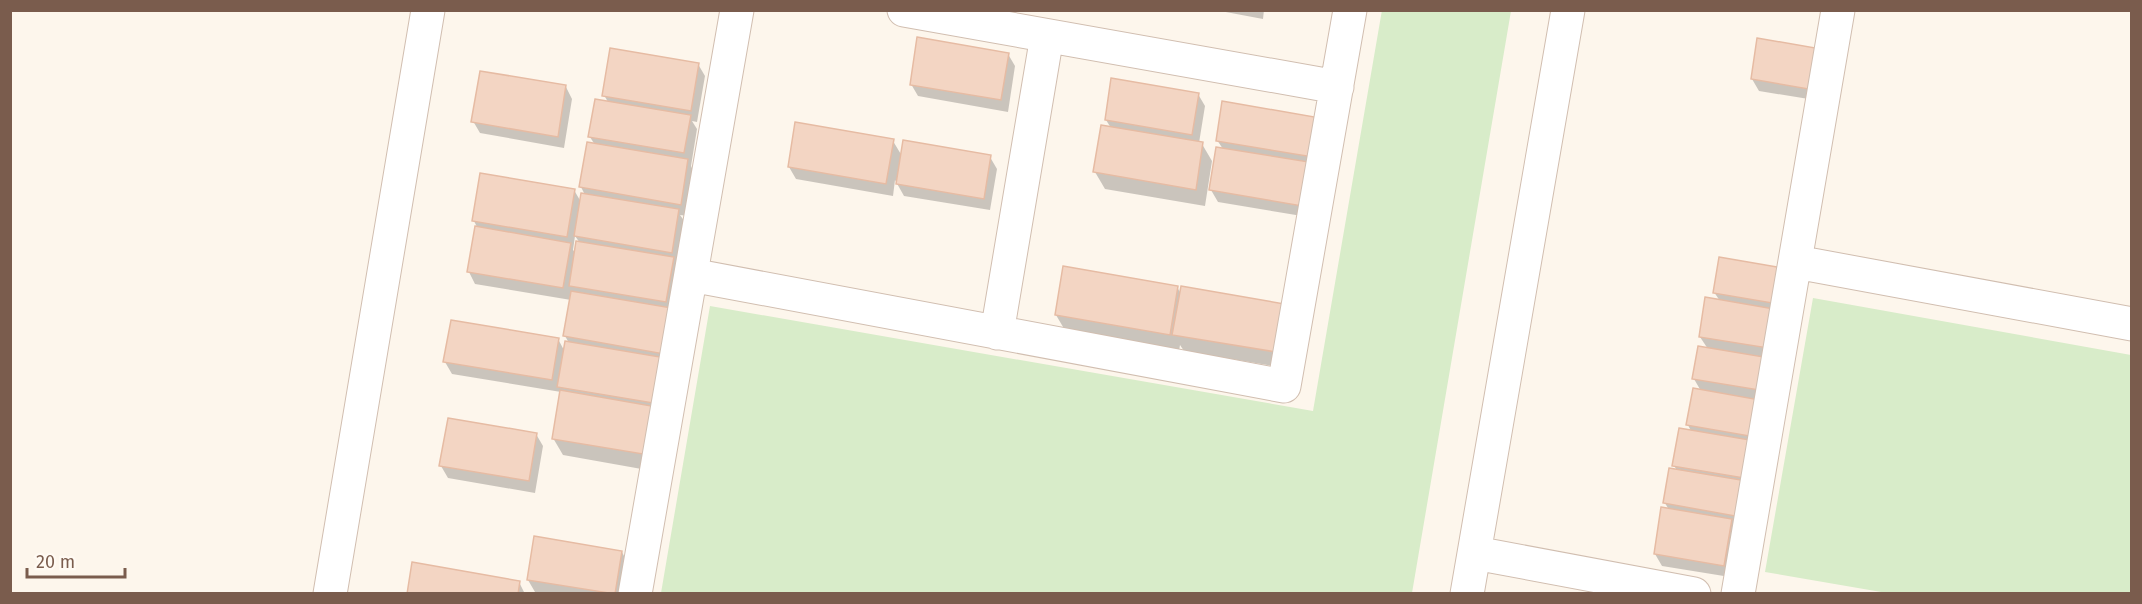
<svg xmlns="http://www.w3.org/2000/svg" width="2142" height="604" font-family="'Fira Sans',sans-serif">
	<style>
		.green { fill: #d8ecc9 }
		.shadow { fill: #0003; fill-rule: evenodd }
		.building { fill: #f3d5c3; stroke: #e6bba3; stroke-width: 1.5 }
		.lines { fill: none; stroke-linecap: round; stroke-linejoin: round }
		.minor-casing { stroke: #d1beb0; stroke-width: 35 }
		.minor { stroke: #fff; stroke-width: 33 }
	</style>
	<rect width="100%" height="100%" fill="#fdf6ec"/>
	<!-- green -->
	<path class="green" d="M1382 10 1511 11 1412 593H661L710 306 1313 411Z
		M1813 298 2131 355V593H1887L1765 572Z"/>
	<!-- shadow -->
	<path class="shadow" d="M1215 10H1264L1263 19Z
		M1758 40 1827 102 1759 91 1752 79Z
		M1008 54 1015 66 1008 112 918 96 911 84Z
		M698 64 705 76 697 122 692 121 697 129 691 166 694 173 688 216 680 215 685 222 678 264H676L680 271 664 473 563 455 553 438 561 392 452 374 445 362 558 339 565 352 569 343 565 336 571 300 475 284 469 272 478 229 474 221 574 190 581 202 585 195 581 187 595 145 590 137 608 102 604 95ZM575 236 580 243 576 254 573 250Z
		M566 87 572 99 564 148 480 133 473 121Z
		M1198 94 1205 106 1199 143 1202 144 1212 161 1205 206 1105 189 1095 172 1111 128 1106 120Z
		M1325 120 1308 217 1218 202 1211 190 1223 149 1217 140Z
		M893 141 902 156 990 157 997 169 990 210 904 196 895 180 893 196 796 179 789 167Z
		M1782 269 1730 577 1662 566 1655 554 1669 510 1665 503 1677 471 1674 465 1691 431 1688 425 1701 391 1694 379 1708 349 1700 337 1720 301 1714 292Z
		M1177 287 1181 294 1295 307 1297 370 1184 351 1180 345 1179 351 1066 332 1056 315Z
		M536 434 543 446 535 493 448 478 441 466Z
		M622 552 628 564 623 594H544L535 592 528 580Z
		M519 582 525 594H409Z"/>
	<!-- building -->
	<path class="building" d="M917 37 1009 53 1001 100 910 85Z
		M1757 38 1827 50 1820 91 1751 79Z
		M610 48 699 63 691 111 602 96Z
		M480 71 566 85 558 137 471 122Z
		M1111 78 1199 93 1192 135 1105 120Z
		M595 99 691 115 684 153 588 137Z
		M1222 101 1326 119 1319 158 1216 141Z
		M795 122 894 139 886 184 788 167Z
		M1101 125 1203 142 1196 190 1093 172Z
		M903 140 991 155 984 199 896 184Z
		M587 142 688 159 681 205 579 187Z
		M1216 147 1309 162 1302 206 1209 190Z
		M480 173 575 189 567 237 472 221Z
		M581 193 679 209 672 253 574 236Z
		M475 226 571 243 563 288 467 272Z
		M576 241 674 257 666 302 569 286Z
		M1719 257 1783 268 1778 304 1713 293Z
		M1063 266 1178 286 1170 335 1055 315Z
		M1181 286 1296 306 1288 354 1172 335Z
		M571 291 672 308 664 354 563 336Z
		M1705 297 1780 310 1774 349 1699 337Z
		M451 320 559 338 552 380 443 362Z
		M565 341 672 359 665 405 557 387Z
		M1698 346 1770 358 1765 391 1692 379Z
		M1693 388 1760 400 1755 437 1686 425Z
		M560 390 663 408 655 456 552 439Z
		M448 418 537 433 529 481 439 466Z
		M1679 428 1750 440 1744 478 1672 466Z
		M1669 468 1741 480 1735 516 1663 503Z
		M1661 507 1732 519 1724 566 1654 554Z
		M534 536 622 551 615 594 527 580Z
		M412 562 520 581 518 594H407Z"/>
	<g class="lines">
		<defs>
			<path id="minor" d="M904 10 1337 87
				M1796 262 2132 324
				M691 275 1284 386 1350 10
				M997 333 1047 36
				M1475 553 1694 594
				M330 594 428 10
				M635 594 737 10
				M1467 594 1568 10
				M1738 594 1838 10"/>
		</defs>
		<!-- minor casing -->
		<use href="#minor" class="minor-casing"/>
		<!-- minor -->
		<use href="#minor" class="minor"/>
	</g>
	<!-- border -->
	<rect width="2142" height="604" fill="none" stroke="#7a5c4d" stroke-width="24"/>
	<!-- scale -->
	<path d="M27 568v9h98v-9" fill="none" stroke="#7a5c4d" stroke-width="3"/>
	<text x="36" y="568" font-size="18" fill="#7a5c4d" stroke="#fffaf3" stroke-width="4.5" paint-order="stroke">20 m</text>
</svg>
